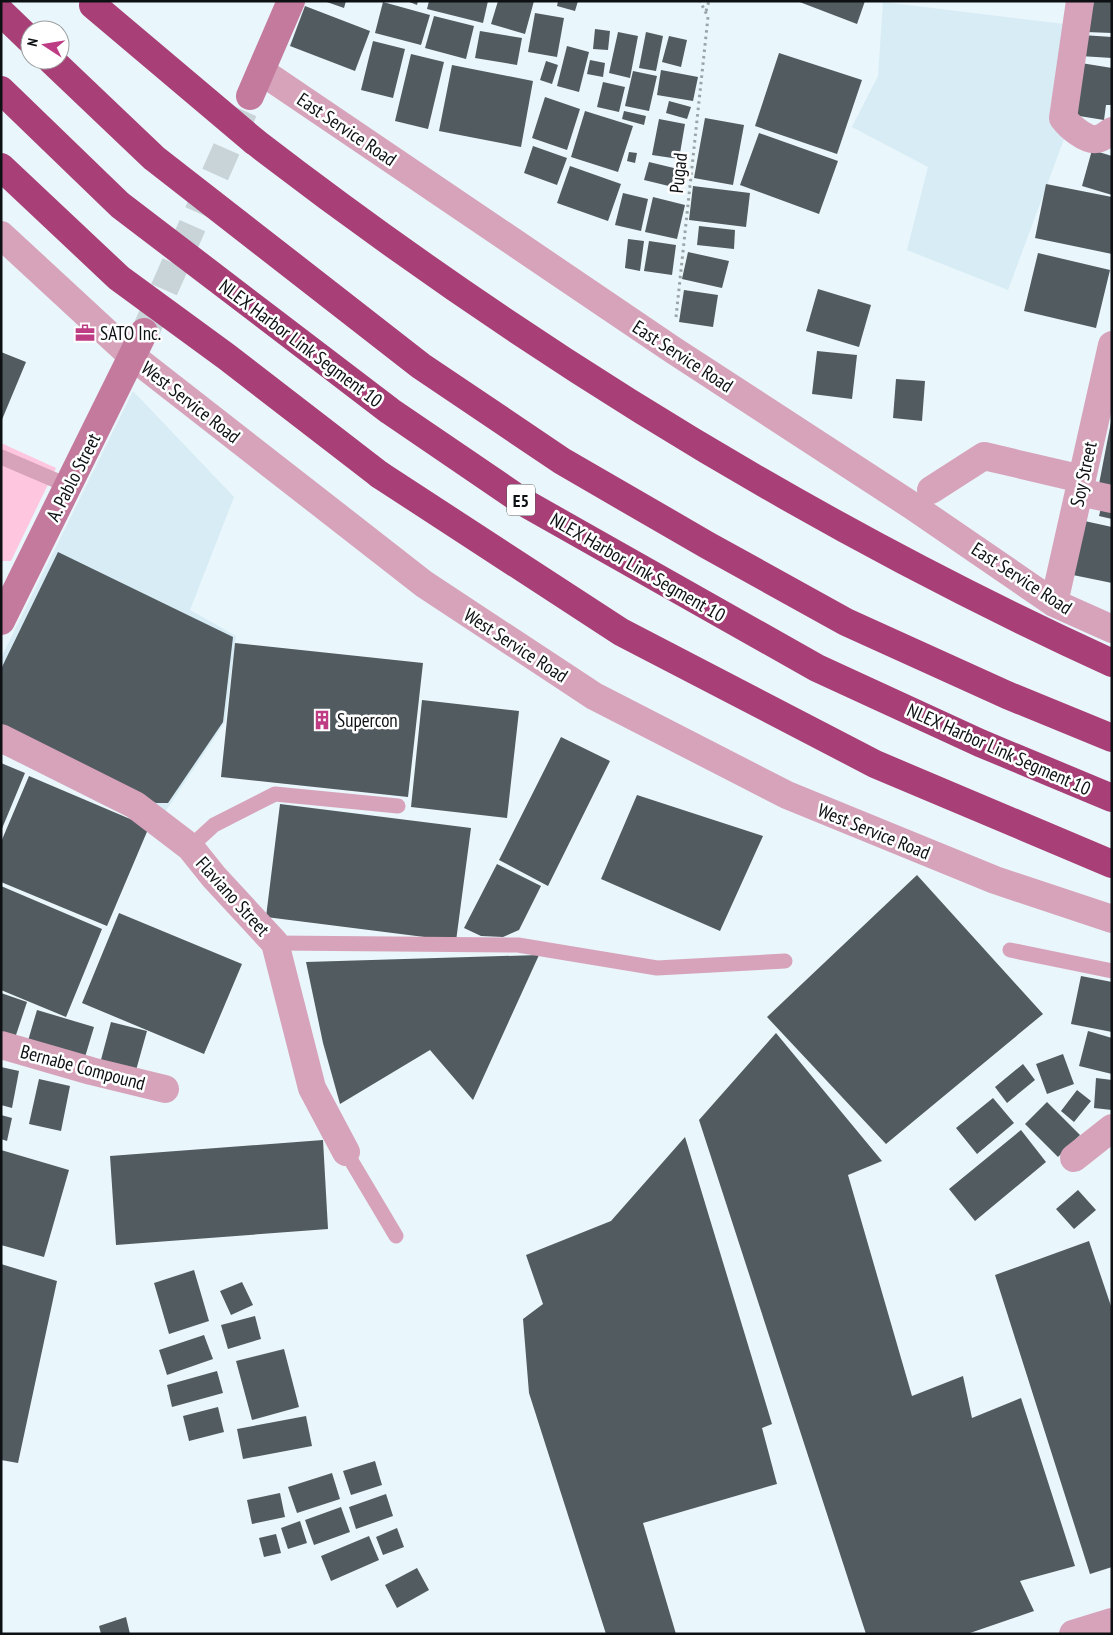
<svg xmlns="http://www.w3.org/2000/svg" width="1113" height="1635" font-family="'PT Sans Narrow',sans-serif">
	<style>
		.built { fill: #d7ecf4 }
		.green { fill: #ffc6df }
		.building { fill: #515b60 }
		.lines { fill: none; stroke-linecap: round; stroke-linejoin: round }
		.secondary-tunnel { stroke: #c8d4d8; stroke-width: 28; stroke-dasharray: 28 14; stroke-linecap: butt }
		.path { stroke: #9aa4a8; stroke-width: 3; stroke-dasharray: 2.5 4; stroke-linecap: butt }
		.lane { stroke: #d6a3ba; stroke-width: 15 }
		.street { stroke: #d6a3ba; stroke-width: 28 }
		.secondary { stroke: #c47a9d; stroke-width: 28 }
		.highway { stroke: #a83f77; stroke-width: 28 }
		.highway-bridge { stroke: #a83f77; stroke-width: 28 }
		.labels { text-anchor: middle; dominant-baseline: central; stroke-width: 5; stroke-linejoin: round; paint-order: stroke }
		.shield { fill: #fff; stroke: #56585a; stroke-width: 1 }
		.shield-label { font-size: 18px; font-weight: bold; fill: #0d1113 }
		.street-label { font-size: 19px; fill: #0d1113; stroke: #fff }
		.poi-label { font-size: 19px; fill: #0d1113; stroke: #fff; text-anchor: start }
	</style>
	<rect width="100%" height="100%" fill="#e9f6fb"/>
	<!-- built -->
	<path class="built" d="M883 2 1064 24 1049 117 1067 131 1008 290 907 250 928 167 852 127 878 76Z
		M133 391 234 497 190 610 236 636 225 722 163 815 1 732V658Z"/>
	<!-- green -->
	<path class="green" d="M1 443 56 468 11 561H1Z"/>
	<!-- building -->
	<path class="building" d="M324 1H346L344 8Z
		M407 1H418L417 5Z
		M429 1H488L483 23 427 9Z
		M498 1H534L525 34 491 24Z
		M558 1H578L575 11 557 6Z
		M797 1H865L857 24Z
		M1094 1H1112V33L1086 32Z
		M383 2 430 15 421 45 375 33Z
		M305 6 370 31 355 71 290 46Z
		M535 13 564 18 557 57 528 52Z
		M434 16 474 26 466 59 425 48Z
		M595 29 610 31 608 50 593 49Z
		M480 31 522 38 517 65 475 58Z
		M618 32 638 36 630 78 609 73Z
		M646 32 663 36 656 71 639 68Z
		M1082 35 1112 37V58L1080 56Z
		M669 36 687 40 681 67 662 62Z
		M373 41 405 49 393 98 361 90Z
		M567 46 589 52 579 92 557 86Z
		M779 53 862 80 837 154 755 126Z
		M411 54 444 62 428 129 395 121Z
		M590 60 605 63 603 77 587 74Z
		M546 61 558 65 552 84 540 80Z
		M1081 63 1112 68V105H1106L1104 120 1073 115Z
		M452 65 533 81 521 147 439 131Z
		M661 70 698 77 693 101 657 95Z
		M633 71 657 76 649 111 625 106Z
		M603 82 625 87 619 112 597 107Z
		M545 97 580 109 567 150 532 138Z
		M669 101 691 107 687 119 666 113Z
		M585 111 633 126 618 172 571 157Z
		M624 111 646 116 644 125 622 119Z
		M705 118 744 125 733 185 694 178Z
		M659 119 685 124 679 159 652 155Z
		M759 133 838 161 819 214 740 185Z
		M533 146 567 158 557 185 524 173Z
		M1092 150 1112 156V195L1082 186Z
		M629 152 637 153 635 163 627 161Z
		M649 162 678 169 673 187 644 180Z
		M570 166 621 184 608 221 557 203Z
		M1046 184 1112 197V254L1035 238Z
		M693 186 750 193 746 227 689 220Z
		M623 193 648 199 641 231 615 225Z
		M653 197 685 205 677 239 645 232Z
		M699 226 735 230 734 249 697 245Z
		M628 239 644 241 640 271 625 268Z
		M649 241 676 245 672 275 644 271Z
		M688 252 729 261 722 288 682 279Z
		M1038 253 1110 270 1096 328 1024 311Z
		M818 289 871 305 859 347 806 331Z
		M684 290 718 295 713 327 679 322Z
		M817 351 857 355 852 399 812 394Z
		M1 352 26 362 1 422Z
		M896 379 925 381 922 421 893 418Z
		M1111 422H1112V486L1099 484Z
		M1103 500 1112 502V519L1099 516Z
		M1080 520 1112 527V583L1068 574Z
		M58 552 233 637 223 722 168 803H156L1 728V669Z
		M235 643 423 663 408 797 221 777Z
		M422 700 519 711 507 818 411 807Z
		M561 737 610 761 548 886 499 860Z
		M1 763 25 773 1 831Z
		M29 776 149 827 107 926 1 882V842Z
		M637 795 763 836 720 931 601 879Z
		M280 804 471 828 456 941 266 917Z
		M497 864 541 886 519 930 503 937 481 936 464 928Z
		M917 875 1043 1014 886 1144 767 1017Z
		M1 886 102 929 66 1017 1 990Z
		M119 913 242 964 204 1054 82 1003Z
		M539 955 473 1100 430 1050 340 1104 323 1043 306 962Z
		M1081 976 1112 982V1032L1071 1024Z
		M1 993 27 1002 12 1047 1 1044Z
		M37 1010 94 1027 82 1067 25 1051Z
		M111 1022 147 1031 133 1081 98 1071Z
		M1088 1031 1112 1038V1074L1079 1066Z
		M776 1033 882 1161 848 1175 912 1396 963 1376 972 1418 1021 1398 1075 1566 1020 1581 1034 1611 967 1634H866L699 1120Z
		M1063 1054 1074 1084 1047 1094 1036 1064Z
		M1023 1064 1035 1080 1007 1103 995 1087Z
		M1 1067 19 1071 12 1108 1 1105Z
		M1096 1078 1112 1080V1110L1094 1108Z
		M39 1079 70 1086 61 1131 29 1124Z
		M1077 1090 1091 1101 1074 1122 1061 1111Z
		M993 1098 1014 1123 977 1154 956 1128Z
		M1047 1102 1080 1135 1058 1157 1025 1124Z
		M1 1115 12 1118 7 1141 1 1139Z
		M1021 1130 1046 1162 975 1221 949 1189Z
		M685 1137 772 1424 762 1428 777 1484 643 1523 676 1634H606L529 1393 523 1319 543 1304 526 1255 611 1221Z
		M323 1140 328 1229 116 1245 110 1156Z
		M1 1150 69 1170 44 1257 1 1245Z
		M1078 1190 1096 1210 1074 1229 1056 1209Z
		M1089 1241 1112 1309V1567L1090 1574 995 1275Z
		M1 1264 57 1281 18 1463 1 1460Z
		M194 1270 209 1321 169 1334 154 1283Z
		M242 1282 253 1305 231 1315 220 1291Z
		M255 1316 261 1339 228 1349 221 1325Z
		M204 1335 213 1359 167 1375 159 1350Z
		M284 1349 299 1407 252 1420 236 1361Z
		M217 1371 223 1393 172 1407 167 1385Z
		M218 1407 224 1432 189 1441 183 1416Z
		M306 1416 312 1446 243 1459 237 1429Z
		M375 1461 382 1485 351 1495 343 1471Z
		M332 1473 340 1499 297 1513 288 1487Z
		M280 1493 285 1517 252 1524 247 1500Z
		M386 1494 393 1516 356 1529 349 1507Z
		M341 1507 350 1532 314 1545 305 1520Z
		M300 1521 307 1543 288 1549 281 1528Z
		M397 1528 404 1547 383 1555 376 1537Z
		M276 1534 281 1553 264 1557 259 1538Z
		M369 1536 379 1560 331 1581 321 1556Z
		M417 1568 429 1590 397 1608 385 1585Z
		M126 1617 130 1634H101L99 1626Z"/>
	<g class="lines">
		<!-- secondary-tunnel -->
		<path class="secondary-tunnel" d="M147 328 250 96"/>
		<!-- path -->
		<path class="path" d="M706 11 709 1
			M676 317 708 17 700 1"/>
		<!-- lane -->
		<path class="lane" d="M1 457 69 486
			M190 847 214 825 275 794 398 806
			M275 943 518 945 657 968 785 961
			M1010 950 1112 971
			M346 1152 396 1236"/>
		<!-- street -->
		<path class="street" d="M1080 1 1063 118C1069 126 1086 141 1097 139 1103 138 1107 134 1112 131
			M261 71 673 350 911 505 1054 603 1112 629
			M1 235 133 357 424 584 594 696 787 795 995 880 1112 919
			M931 490 984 456 1082 479
			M1079 492 1112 499
			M1054 603 1112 345
			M1 738 135 805 190 847 214 877 275 943 312 1088 346 1152
			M1 1045 91 1071 165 1089
			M1074 1158 1112 1128
			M1073 1634 1112 1622"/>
		<!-- secondary -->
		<path class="secondary" d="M250 96 291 1
			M1 621 144 332"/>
		<!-- highway -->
		<path class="highway" d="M1 12 30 40
			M254 141C519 345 808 524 1112 663
			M380 475 621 632 875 764 1112 864"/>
		<!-- highway-bridge -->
		<path class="highway-bridge" d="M93 5 254 141
			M51 60 154 158 421 366 562 461 707 545 846 622 1007 695 1112 738
			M1 90 120 205 390 411 525 503 817 668 980 743 1112 798
			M1 167 119 278 227 357 380 475"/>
	</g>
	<!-- icons -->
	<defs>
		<symbol id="office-bare" viewBox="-9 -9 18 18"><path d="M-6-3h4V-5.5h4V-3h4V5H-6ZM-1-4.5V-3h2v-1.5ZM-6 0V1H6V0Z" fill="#be3c84" stroke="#fff" stroke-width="2.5" paint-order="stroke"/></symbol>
		<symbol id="building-bare" viewBox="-9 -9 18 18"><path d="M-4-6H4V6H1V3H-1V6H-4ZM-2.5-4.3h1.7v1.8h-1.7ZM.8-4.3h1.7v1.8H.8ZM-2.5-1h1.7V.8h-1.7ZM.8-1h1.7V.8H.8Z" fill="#be3c84" stroke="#fff" stroke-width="2.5" paint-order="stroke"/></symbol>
	</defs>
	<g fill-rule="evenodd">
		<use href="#office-bare" x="71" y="319" width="28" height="28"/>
		<use href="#building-bare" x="308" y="706" width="28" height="28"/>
	</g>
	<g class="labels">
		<!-- shield labels -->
		<rect class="shield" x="507" y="484.5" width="28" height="31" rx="4"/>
		<g class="shield-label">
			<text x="521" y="500">E5</text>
		</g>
		<!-- street labels -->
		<g class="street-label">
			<text transform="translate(347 129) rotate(34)">East Service Road</text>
			<text transform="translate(678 173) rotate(-84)">Pugad</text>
			<text transform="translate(301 343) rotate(37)">NLEX Harbor Link Segment 10</text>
			<text transform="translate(683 356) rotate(33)">East Service Road</text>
			<text transform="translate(191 402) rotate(38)">West Service Road</text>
			<text transform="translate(1083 474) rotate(-78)">Soy Street</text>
			<text transform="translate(73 477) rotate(-63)">A. Pablo Street</text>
			<text transform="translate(638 567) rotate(30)">NLEX Harbor Link Segment 10</text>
			<text transform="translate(1022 578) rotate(33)">East Service Road</text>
			<text transform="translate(516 645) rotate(33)">West Service Road</text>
			<text transform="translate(999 749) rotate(24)">NLEX Harbor Link Segment 10</text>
			<text transform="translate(874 831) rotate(22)">West Service Road</text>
			<text transform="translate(233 896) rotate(48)">Flaviano Street</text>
			<text transform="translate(83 1067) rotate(15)">Bernabe Compound</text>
		</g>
		<!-- poi labels -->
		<g class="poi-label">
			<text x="100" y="333">SATO Inc.</text>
			<text x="337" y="720">Supercon</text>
		</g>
	</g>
	<!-- border -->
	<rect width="1113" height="1635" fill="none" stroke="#0d1113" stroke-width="5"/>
	<!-- north arrow -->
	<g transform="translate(45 45) rotate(282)"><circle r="24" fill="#ffffff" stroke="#9ea0a1"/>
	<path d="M0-4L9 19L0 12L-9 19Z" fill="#be3c84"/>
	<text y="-8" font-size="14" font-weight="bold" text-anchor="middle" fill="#0d1113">N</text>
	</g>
</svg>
